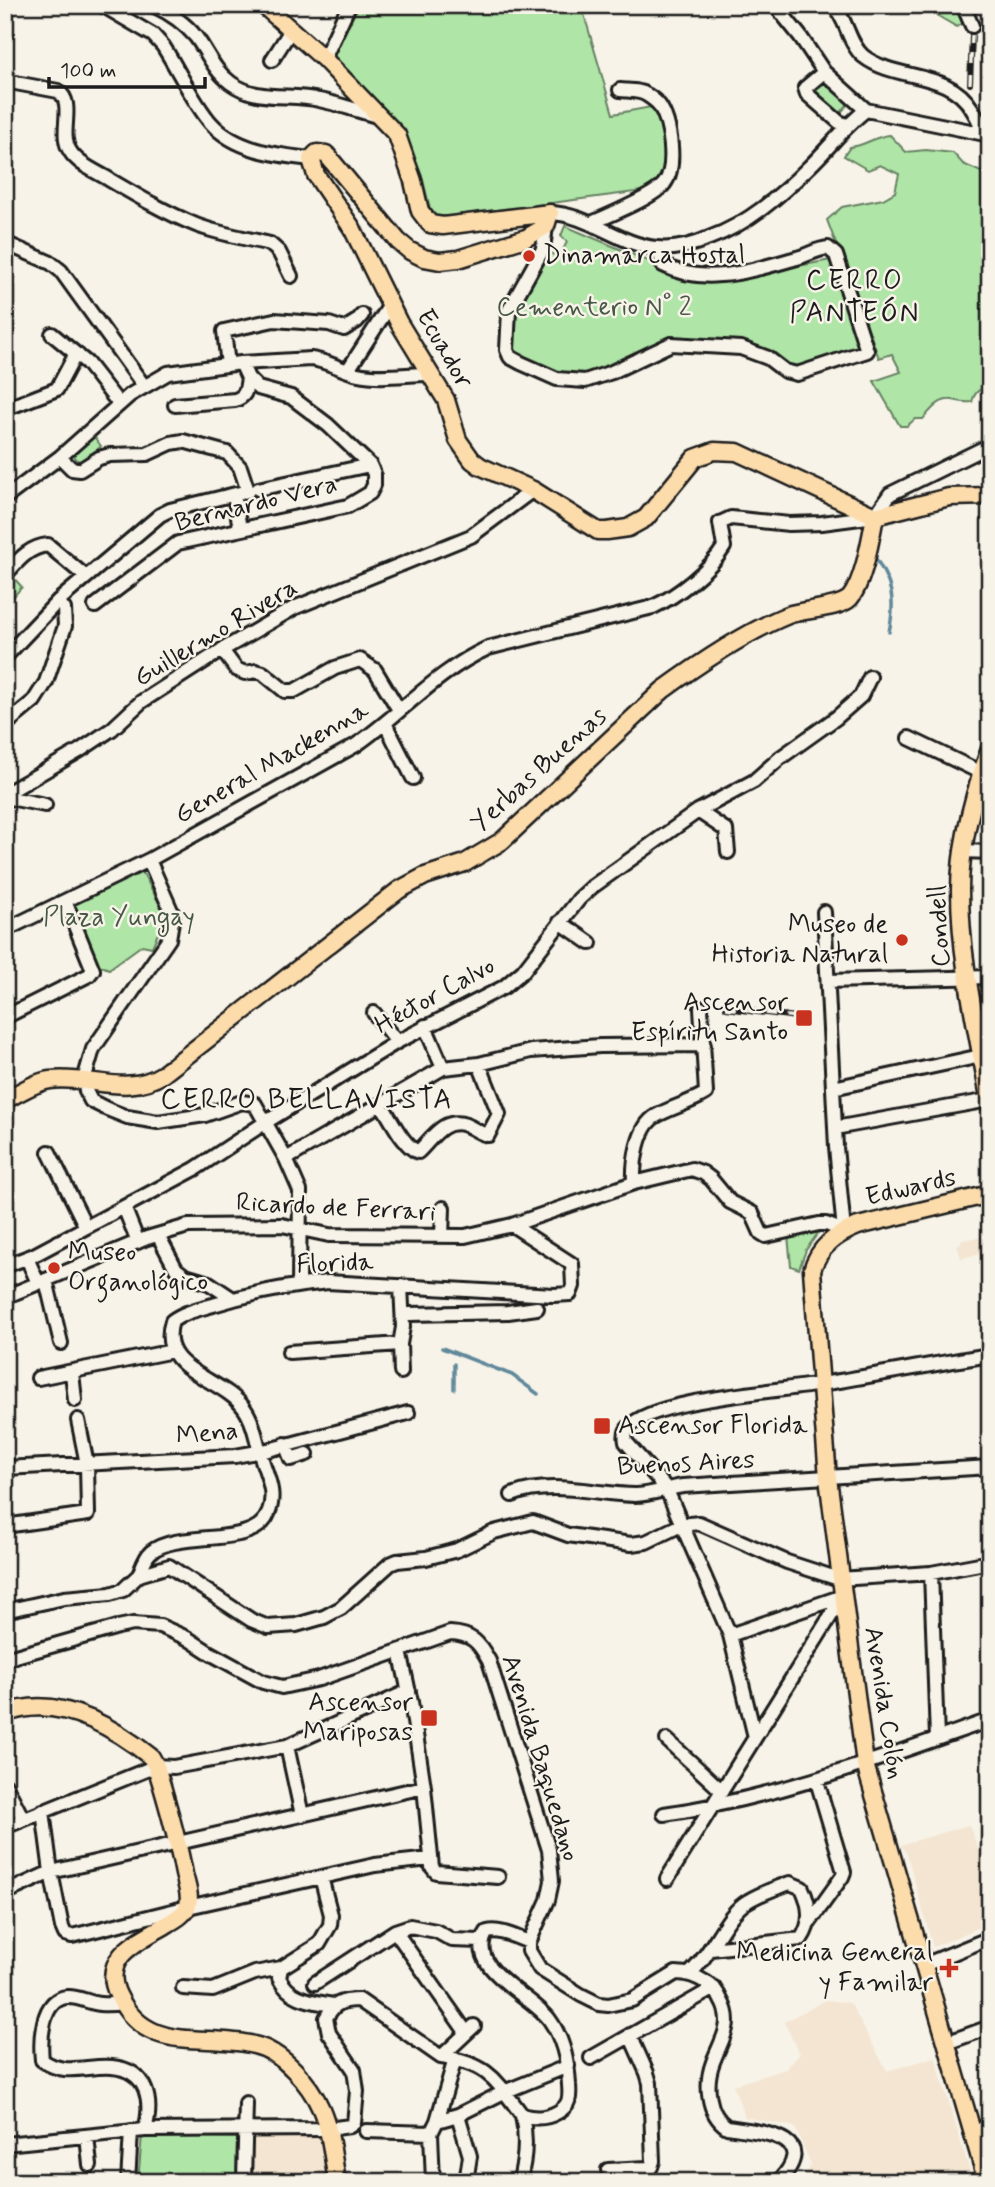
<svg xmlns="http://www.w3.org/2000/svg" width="995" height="2187" font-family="Mynerve,sans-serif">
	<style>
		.built { fill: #f3e5d1 }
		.green { fill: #afe5a7; stroke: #668062; stroke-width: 2 }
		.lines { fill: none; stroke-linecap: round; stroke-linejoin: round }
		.stream { stroke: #60889b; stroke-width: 3.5 }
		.minor-casing { stroke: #1c1c1c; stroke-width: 18 }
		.major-casing { stroke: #1c1c1c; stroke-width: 21 }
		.minor { stroke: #f7f3e8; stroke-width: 12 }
		.major { stroke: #fddcac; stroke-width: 16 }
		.rail-casing { stroke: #1c1c1c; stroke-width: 6 }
		.rail { stroke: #f7f3e8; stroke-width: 3.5; stroke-dasharray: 10; stroke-linecap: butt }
		.poi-dot { fill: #c8321e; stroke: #f7f3e8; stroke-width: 2.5 }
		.labels { text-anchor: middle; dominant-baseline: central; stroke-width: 5; stroke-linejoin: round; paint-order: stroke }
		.poi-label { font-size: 26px; fill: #1c1c1c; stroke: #f7f3e8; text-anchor: end }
		.park-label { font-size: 26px; fill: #485846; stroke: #f7f3e8 }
		.street-label { font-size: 26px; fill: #1c1c1c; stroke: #f7f3e8 }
		.neighbourhood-label { font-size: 28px; letter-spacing: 2px; fill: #1c1c1c; stroke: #f7f3e8 }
	</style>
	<rect width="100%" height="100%" fill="#f7f3e8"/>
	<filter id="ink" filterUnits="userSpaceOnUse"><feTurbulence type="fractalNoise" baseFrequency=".0143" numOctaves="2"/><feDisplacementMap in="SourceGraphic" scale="14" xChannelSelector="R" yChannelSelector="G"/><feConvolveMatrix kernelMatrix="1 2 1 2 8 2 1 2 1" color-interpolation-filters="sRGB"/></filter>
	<g filter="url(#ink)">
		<!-- built -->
		<path class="built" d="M990 1236V1252L961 1258 957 1245 961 1244V1240Z
			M969 1825 984 1863 990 1861V1923L933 1947 907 1854 901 1845Z
			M826 2000 850 2003 887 2071 935 2057 973 2182H801L811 2164 795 2127 745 2117 733 2085 786 2069 800 2054 784 2022Z
			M322 2134 331 2182H251L252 2136Z"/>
		<!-- green -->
		<path class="green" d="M359 5H547L584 14 613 114 651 107C664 125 683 171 656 187 651 190 641 191 635 192L437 218 430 209 422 176 405 136 331 60Z
			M955 5H960L966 21 957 27 938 16Z
			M828 81 848 104 839 115 815 90Z
			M890 135 906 152 926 150 953 153 963 164 990 176V387C979 389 975 391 972 402 965 403 961 402 953 400 939 398 932 409 923 419H915L907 426H900L874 381 901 372 892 354 879 358 827 220 842 207 883 199 895 192 899 174 880 165 868 170 844 156 850 147C866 146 874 136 890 135Z
			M565 226 665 268 717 281 831 260 867 357 795 381 788 367 763 355 666 346 584 377 559 374 518 354 514 350 515 308 549 253 560 256 567 242 561 236Z
			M93 435 101 446 81 464 72 454Z
			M11 575 22 587 5 606V580Z
			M134 869 144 875 166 916 152 947 142 945 109 969 96 964 73 909 76 902Z
			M823 1226 806 1250 799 1269 791 1266 788 1236Z
			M142 2135 237 2138 236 2182H138Z"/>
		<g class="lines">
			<!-- stream -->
			<path class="stream" d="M873 554C892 583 896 598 889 632
				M442 1348 512 1375 538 1394
				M454 1364V1389"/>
			<defs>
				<path id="minor" d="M102 5 153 35 163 46C178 69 194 104 211 123 236 151 277 155 311 159
					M153 5C170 13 184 22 196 37 208 53 214 71 231 83 257 102 290 93 319 100 340 104 360 112 381 117
					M775 5 800 36 824 72 866 110
					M833 5C847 19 848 43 863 56 896 82 948 69 972 109 977 117 982 124 982 133
					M963 5 972 26
					M324 59 349 5
					M272 60 291 30
					M824 72 805 88 807 94 839 122 847 125
					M5 81 58 91C76 103 58 133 70 151 77 163 93 170 105 177 134 194 164 212 196 225 219 234 246 238 270 244L279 252 291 276
					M550 213C589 214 619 245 657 248 675 250 693 245 709 238 748 224 780 196 809 167 829 148 844 127 866 110L990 135
					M592 223C609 215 654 197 664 184 677 168 671 122 659 105 657 102 650 97 647 95 640 90 629 91 620 90
					M546 226 543 249 509 310 507 350 510 357 521 363 557 379 585 381 612 372 671 344 741 348 768 358 785 371 797 374 867 351 836 255 828 248C817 249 808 255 797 258 754 270 705 287 663 265L658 249
					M5 243 51 263 61 271 144 386
					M52 334 87 363 119 404
					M228 365 224 331 274 320 329 324 344 329 357 321 362 315
					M348 370 390 305
					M175 405 235 400C247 396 246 389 248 378
					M5 409 57 389 74 357 78 355
					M258 489 370 465
					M234 495 240 528
					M5 498 60 457 130 395 168 373 241 363 311 359C328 361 341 370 358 374 381 379 407 374 430 374
					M5 575C18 561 28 547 48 545L86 577
					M95 606 178 543 348 506 370 493 374 485V474L370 465 328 425 291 397 258 388 248 378 241 363
					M222 650 236 669 245 673 256 671 263 673 285 691H294L335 668 360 660 375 670 399 710
					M5 657 58 601 160 515 170 510 248 491 240 467 227 453 183 441 171 443 147 454 110 455 99 458 80 470 72 469 60 457
					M5 725 34 701 46 682 65 626 64 609 58 601
					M386 725 413 778
					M909 738 982 773
					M5 794 79 751 112 729 141 702 222 650 294 608 471 536 533 490
					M5 797 45 805
					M698 811 726 830 728 852
					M963 851 990 852
					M149 860 173 915 169 939 93 1049 84 1080 86 1091 91 1101 107 1109 127 1117 158 1122 205 1115 242 1102 255 1104 286 1159 300 1191 299 1285
					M560 922 590 943
					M5 930 149 860 356 745C401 714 437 671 488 648L653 607C677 596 710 570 724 547L720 523 731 518 789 524 822 523 875 516 890 494 990 445
					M828 981 990 977
					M374 1013 397 1042
					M5 1017 89 975 93 970 65 901
					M425 1026 443 1068
					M833 1088 990 1054
					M381 1104C391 1118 403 1146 418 1152 432 1139 443 1117 466 1125 474 1128 480 1134 488 1135L499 1114 479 1064
					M835 1128 989 1100
					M49 1152 86 1227
					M286 1159 443 1068 479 1064 531 1051 600 1046 704 1045
					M634 1183C633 1164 637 1127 656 1116 672 1107 690 1103 706 1093L701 1008
					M124 1207 138 1242
					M158 1235 176 1269 185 1276 209 1283 233 1299
					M442 1236 443 1208
					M27 1258 38 1283
					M5 1266 34 1255 195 1169 266 1122 397 1042 504 987 523 971 579 899 592 887 698 811 754 781 780 758 836 718 861 696 870 677
					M46 1280 61 1343
					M5 1297 147 1238 188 1226 282 1225 329 1235 465 1236 512 1225 634 1183 692 1169 703 1173 711 1179 730 1202 752 1213 761 1233 766 1236 819 1224H826L844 1231 836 1147 824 912
					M409 1314 508 1312 537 1308
					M289 1352 400 1344
					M401 1372 400 1344 403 1327 401 1286
					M72 1373 75 1400
					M38 1378 173 1351
					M285 1444 291 1459 307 1454
					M5 1468 235 1456 268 1450 408 1413
					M512 1495C551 1480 594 1494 635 1495 651 1495 668 1488 683 1486L990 1467
					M5 1526 88 1514 87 1464 78 1420
					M931 1573 937 1738
					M139 1575C142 1568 145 1557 151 1552 178 1529 254 1549 268 1514 276 1495 269 1481 263 1463 257 1445 255 1423 244 1408 222 1377 156 1371 172 1321 184 1312 199 1309 213 1305 251 1293 289 1286 328 1282L554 1295 570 1294 573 1286 572 1264 512 1225
					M5 1611 64 1598 110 1594 123 1590 139 1575 169 1566 251 1620 268 1627 296 1625 324 1617 341 1608 390 1564 397 1561 426 1558 457 1550 494 1532 533 1522 568 1535 631 1544 646 1542 681 1525 699 1523 787 1562 839 1579 931 1573 990 1562
					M730 1635 843 1596
					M400 1651 411 1702 424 1787 432 1867 436 1872 498 1877
					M5 1659 118 1627 133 1624 160 1626 187 1638 210 1653 263 1682 282 1687 319 1679 450 1633C472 1634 479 1642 489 1661L549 1850 552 1881 548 1900 529 1942V1951L540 1969 581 1995 599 2004 608 2005 632 2000 676 1973C688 1973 698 1977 707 1983 714 1987 718 1993 721 2000 735 2024 721 2040 713 2062 705 2083 707 2114 727 2127 759 2132 823 2135 778 2182
					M755 1737 730 1635 666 1488 626 1442C625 1437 625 1431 629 1427 653 1399 782 1391 821 1384 877 1375 933 1364 990 1355
					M667 1740 722 1791
					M287 1746 302 1815
					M5 1784 23 1819
					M43 1811 51 1872 62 1927 65 1934 72 1936 188 1907 375 1865 430 1859
					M664 1814C777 1798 882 1758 990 1720
					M5 1827 156 1766 174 1767 287 1746 409 1691
					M667 1879 843 1596
					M5 1893 51 1872 424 1787
					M809 1923 842 1877 844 1872 817 1781
					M395 1931 466 2032
					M924 1965 990 1938
					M281 1968 279 1978C290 2000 311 2001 333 2005
					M689 1974C712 1955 725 1914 748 1901 761 1893 776 1888 790 1883L802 1888C810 1905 813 1922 801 1939L711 1949
					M315 1983 395 1931 410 1926 436 1931 452 1940 481 1941
					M183 1988 213 1990 255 1973 281 1968 319 1944 330 1925 331 1915 321 1877
					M123 2003C116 2004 108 2005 100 2004 89 2003 78 1996 67 1997 41 1999 40 2041 42 2060 65 2077 86 2065 112 2067 148 2070 153 2102 145 2130
					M946 2043 990 2027
					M441 2057 474 2026
					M591 2058 714 1988
					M458 2115 470 2156 466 2182
					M437 2121 458 2115 504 2092 568 2066
					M366 2131 431 2133
					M972 2131 990 2126
					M87 2136 90 2165
					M5 2144 145 2130 328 2129 350 2126 354 2123 357 2091 354 2070 329 2033 326 2018C334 2003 342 2000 359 2000L441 2057C489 2064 495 2079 522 2115 535 2119 546 2119 558 2112 570 2105 570 2097 569 2085 568 2062 563 2038 549 2019 531 1995 464 1967 487 1932 501 1929 515 1937 529 1942
					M608 2170 647 2168 651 2167 653 2161 650 2083 647 2073 630 2035
					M128 2182 131 2131
					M244 2182 246 2103
					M433 2182 431 2133 437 2121 455 2059
					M519 2182C526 2159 527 2139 522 2115"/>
				<path id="major" d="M263 5 324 59 397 135 413 181 420 211 430 224 443 226 550 213 546 226 526 238 458 259 440 261 424 258 410 251 398 241 326 154 317 153 311 159 316 175 352 228 399 323 446 400 458 440 472 460 480 466 533 490 598 531H607L628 528 646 518 695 458 714 451 737 452 875 516
					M875 516 949 497 990 496
					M990 749C974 793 960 842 960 890 960 962 978 1032 990 1103
					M5 1100C19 1093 35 1082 50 1080 90 1075 127 1097 163 1074L399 890 425 876 465 863 502 841 663 690C700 663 746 632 788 615 804 609 839 609 850 598 864 581 871 537 875 516
					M5 1714C56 1693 112 1726 151 1757L156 1766C167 1802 177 1837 184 1874 186 1883 191 1896 188 1905 186 1913 176 1919 169 1923 142 1940 99 1955 118 1995 147 2056 203 2032 254 2045 282 2051 310 2084 321 2109 331 2132 333 2158 337 2182
					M987 2182 865 1764 828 1478 812 1270C819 1247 835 1235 858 1226L990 1194"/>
			</defs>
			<!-- minor casing -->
			<use href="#minor" class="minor-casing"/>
			<!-- major casing -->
			<use href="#major" class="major-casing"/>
			<!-- minor -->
			<use href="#minor" class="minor"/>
			<!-- major -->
			<use href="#major" class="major"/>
			<defs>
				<path id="rail" d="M970 84 972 35
					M726 1008 804 1018"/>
			</defs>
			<!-- rail casing -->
			<use href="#rail" class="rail-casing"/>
			<!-- rail -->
			<use href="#rail" class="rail"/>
		</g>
	</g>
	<!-- markers -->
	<g class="poi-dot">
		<circle cx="529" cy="256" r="7"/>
		<circle cx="902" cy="940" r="7"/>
		<rect x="795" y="1009" width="18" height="18" rx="3.5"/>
		<circle cx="54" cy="1268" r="7"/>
		<rect x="593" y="1417" width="18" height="18" rx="3.5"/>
		<rect x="420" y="1709" width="18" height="18" rx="3.5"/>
		<path d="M945.5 1957.5h7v7h7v7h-7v7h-7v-7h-7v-7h7z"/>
	</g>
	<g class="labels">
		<!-- poi labels -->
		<g class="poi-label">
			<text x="543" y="256" text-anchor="start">Dinamarca Hostal</text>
			<text x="888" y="925">Museo de<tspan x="888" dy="30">Historia Natural</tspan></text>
			<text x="788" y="1003">Ascensor<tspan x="788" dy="30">Espíritu Santo</tspan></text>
			<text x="68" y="1253" text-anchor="start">Museo<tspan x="68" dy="30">Organológico</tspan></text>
			<text x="618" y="1426" text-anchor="start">Ascensor Florida</text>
			<text x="413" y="1703">Ascensor<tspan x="413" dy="30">Mariposas</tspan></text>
			<text x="933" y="1953">Medicina General<tspan x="933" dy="30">y Familar</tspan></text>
		</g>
		<!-- park labels -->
		<g class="park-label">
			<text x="594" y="308">Cementerio N° 2</text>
			<text x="119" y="918">Plaza Yungay</text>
		</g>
		<!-- street labels -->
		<g class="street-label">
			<text transform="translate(444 349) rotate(60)">Ecuador</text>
			<text transform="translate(256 504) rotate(-14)">Bernardo Vera</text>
			<text transform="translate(216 633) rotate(-31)">Guillermo Rivera</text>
			<text transform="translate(272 763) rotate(-30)">General Mackenna</text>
			<text transform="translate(539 770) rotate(-42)">Yerbas Buenas</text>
			<text transform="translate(940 926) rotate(-93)">Condell</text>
			<text transform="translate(435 996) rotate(-29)">Héctor Calvo</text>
			<text transform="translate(911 1188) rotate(-13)">Edwards</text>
			<text transform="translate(336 1208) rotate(3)">Ricardo de Ferrari</text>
			<text transform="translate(335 1264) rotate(-2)">Florida</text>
			<text transform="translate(207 1434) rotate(-5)">Mena</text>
			<text transform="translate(686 1464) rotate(-3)">Buenos Aires</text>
			<text transform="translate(884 1703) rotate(81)">Avenida Colón</text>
			<text transform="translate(540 1758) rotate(73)">Avenida Baquedano</text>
		</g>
		<!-- neighbourhood labels -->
		<g class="neighbourhood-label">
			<text x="855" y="281">CERRO<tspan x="855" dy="32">PANTEÓN</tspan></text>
			<text x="307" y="1100">CERRO BELLAVISTA</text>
		</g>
	</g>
	<!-- margin -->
	<rect width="995" height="2187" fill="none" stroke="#f7f3e8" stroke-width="28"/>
	<rect x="14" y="14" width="967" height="2159" fill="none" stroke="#1c1c1c" stroke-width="2.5" filter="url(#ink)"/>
	<!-- scale -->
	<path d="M49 77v10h156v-10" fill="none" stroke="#1c1c1c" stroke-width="3.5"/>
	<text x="60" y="77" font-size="21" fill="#1c1c1c" stroke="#f7f3e8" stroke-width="5" paint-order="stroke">100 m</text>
</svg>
